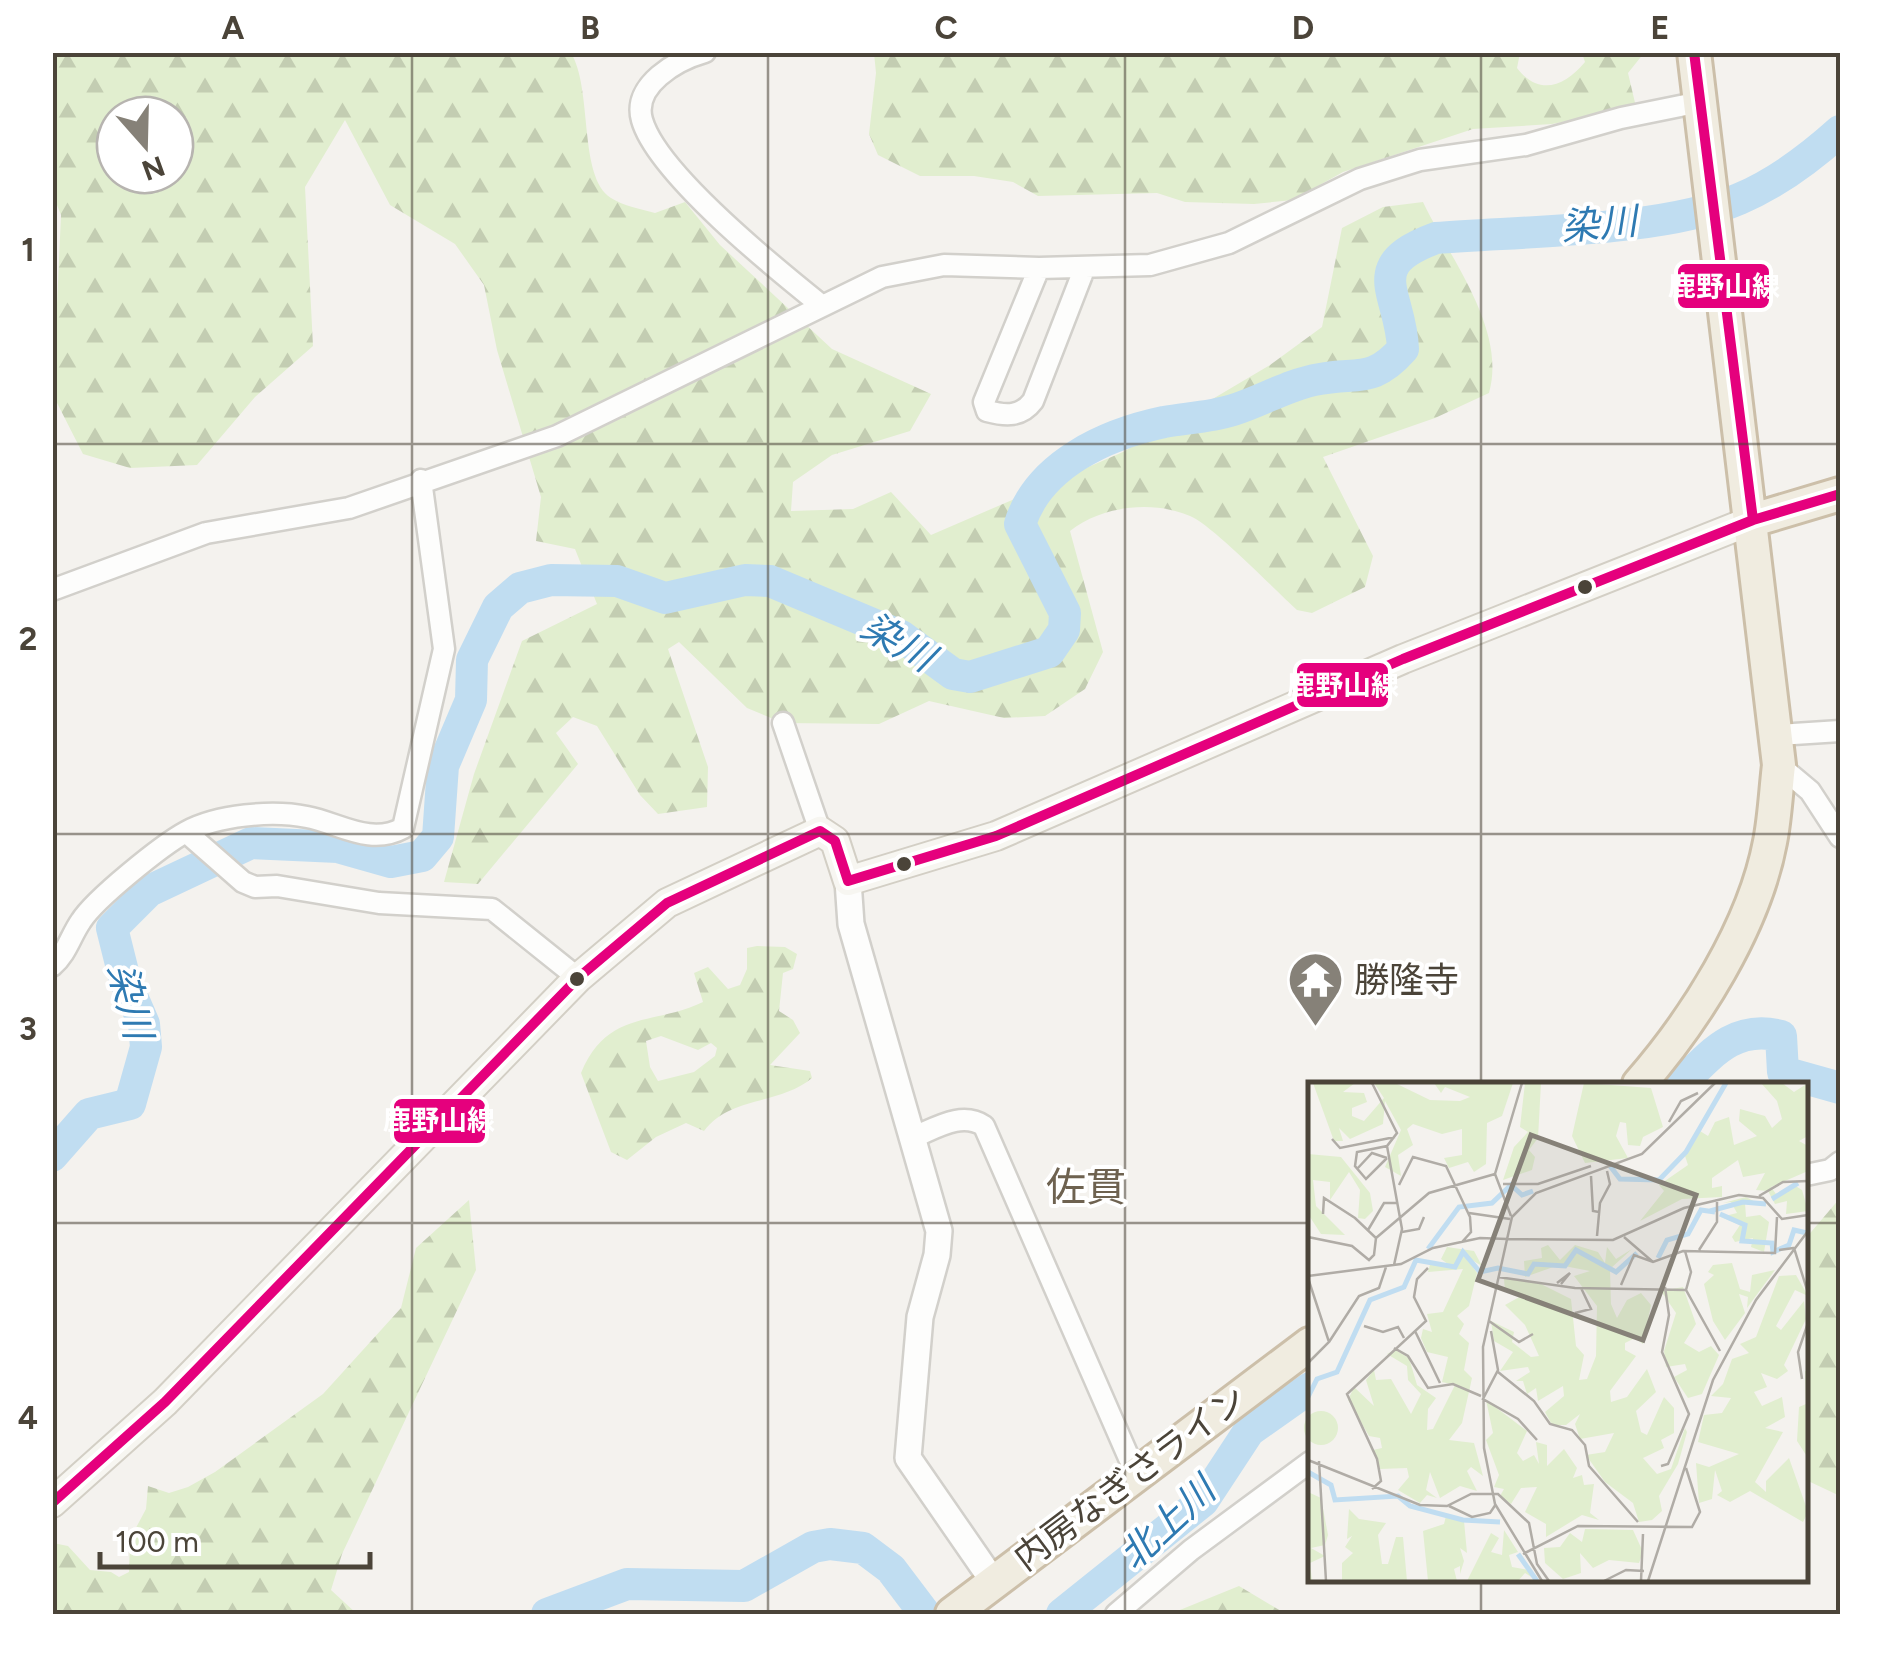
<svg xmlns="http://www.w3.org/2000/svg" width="1893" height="1667" font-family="Figtree,'Noto Sans JP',sans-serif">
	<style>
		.forest { fill: url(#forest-firs); fill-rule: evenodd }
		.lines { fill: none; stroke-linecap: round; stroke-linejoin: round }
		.river { stroke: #c0ddf1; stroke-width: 32 }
		.minor-casing { stroke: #d2d0cb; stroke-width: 25 }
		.tertiary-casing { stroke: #d2d0cb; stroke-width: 30 }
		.secondary-casing { stroke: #d3cfc5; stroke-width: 32 }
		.trunk-casing { stroke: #ccbfa9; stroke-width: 38 }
		.minor { stroke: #fdfdfc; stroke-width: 20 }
		.tertiary { stroke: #fdfdfc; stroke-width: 25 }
		.secondary { stroke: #f7f6f1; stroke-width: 28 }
		.trunk { stroke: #f0ece0; stroke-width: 32 }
		.bus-1-casing { stroke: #fff; stroke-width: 18 }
		.bus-1 { stroke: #e5007d; stroke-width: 10 }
		.grid { fill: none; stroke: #4b4439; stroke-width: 2.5; stroke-opacity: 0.55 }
		.bus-dot { fill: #4b4439; stroke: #fff; stroke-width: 4 }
		.labels { text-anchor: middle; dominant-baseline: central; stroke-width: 8; stroke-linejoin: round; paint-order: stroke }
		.poi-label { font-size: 35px; fill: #4b4439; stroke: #fff; text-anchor: start }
		.street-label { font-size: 35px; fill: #4b4439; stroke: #fff }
		.water-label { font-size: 38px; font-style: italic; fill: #2e7ab2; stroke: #fff }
		.quarter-label { font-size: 40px; fill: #6e6250; stroke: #fff }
		.inset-river { fill: none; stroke: #c0ddf1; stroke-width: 5 }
		.inset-road { fill: none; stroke: #b0aca6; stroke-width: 2.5 }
		.view { fill: #868178; fill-opacity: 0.15; stroke: #868178; stroke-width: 5 }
		.inset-edge { fill: none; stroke: #4b4439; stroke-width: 5 }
		.line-badge { stroke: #fff; stroke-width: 4 }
		.badge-label { font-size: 28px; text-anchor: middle; font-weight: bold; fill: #fff }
		.neatline { fill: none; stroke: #4b4439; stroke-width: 4 }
		.grid-label { font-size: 32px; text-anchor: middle; font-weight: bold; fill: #4b4439 }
	</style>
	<defs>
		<pattern id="forest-firs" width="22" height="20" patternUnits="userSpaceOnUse" patternTransform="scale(2.5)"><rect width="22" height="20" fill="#e1eecf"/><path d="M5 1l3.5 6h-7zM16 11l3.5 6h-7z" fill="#c3cdb2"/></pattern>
	</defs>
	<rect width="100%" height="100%" fill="#f4f2ee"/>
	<!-- forest -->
	<path class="forest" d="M53 52 571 53C593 89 578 177 611 198 624 206 640 209 655 213L685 202 720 245 832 349 931 394 910 431 832 455 793 482 791 511 853 509 891 492 931 535 1123 452 1270 365 1322 327 1342 228 1383 207 1423 202C1450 259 1507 329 1489 393L1435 418 1323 457 1373 556 1365 587 1312 613 1297 610C1276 591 1211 524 1190 516 1153 500 1101 506 1070 531L1103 652 1085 689 1045 716 1004 718 929 701 879 724 783 723 747 708 679 642 668 649 708 767 707 807 658 814 640 795 597 726 573 717 556 733 578 764 478 884 444 882 474 774 522 641 597 604 575 549 536 541 541 497 497 350 484 285 455 244 390 205 345 120 305 187 313 346 255 397 197 465 130 468 83 454 53 395 61 215 53 195ZM115 115H175V175H115Z
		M874 53H1520L1517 68C1539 97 1565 86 1585 62L1582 53H1644L1628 73 1636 107 1552 124 1473 129 1343 172 1293 200 1254 204 1185 202 1157 193 1038 196 1013 182 974 176H920L878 155 869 134 876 73Z
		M757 946 785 947 797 954 793 969 783 973 779 1011 793 1020 800 1033 770 1065 810 1071 812 1078C780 1105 730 1096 704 1131L686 1123 656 1137 627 1160 611 1152 581 1073C608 1009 653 1026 703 1002L694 973 708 967 728 989 740 985 747 969V948ZM661 1036 698 1050 711 1043 717 1048 715 1056 694 1072 658 1081 650 1067 646 1041Z
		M1840 1198V1496L1806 1480V1238Z
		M469 1200 476 1270 342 1554 331 1590 357 1614H53V1543L68 1546 90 1570 111 1572 119 1577 129 1572 130 1539 146 1509 148 1486 169 1493 188 1487 215 1472 323 1394 401 1308 416 1248Z
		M1239 1586 1286 1614H1170Z"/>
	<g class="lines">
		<!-- river -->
		<path class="river" d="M1681 1084C1711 1054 1735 1024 1781 1036L1783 1072 1840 1088
			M52 1156 89 1114 130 1104 146 1047 144 1024 125 980 112 928 149 891 251 843 338 847 391 862 422 856 438 837 443 766 471 700 472 660 498 607 520 588 551 580 617 581 665 598 745 580 770 581 901 636 953 674 970 677 1049 652 1064 630 1065 613 1020 524C1039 464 1107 434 1164 422 1187 418 1211 417 1233 410 1262 401 1289 384 1320 379 1359 372 1373 383 1403 349 1401 292 1360 266 1436 238 1521 231 1663 232 1739 199 1777 183 1810 158 1840 131
			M547 1614 627 1584 744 1586 813 1547 830 1544 863 1548 891 1569 925 1614
			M1062 1614 1203 1501 1249 1431 1310 1388"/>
		<defs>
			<path id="minor" d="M705 52C677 60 632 85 642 120 657 173 776 269 821 305
				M1039 268 984 402 987 411C1006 416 1021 417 1033 401L1085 267
				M52 590 206 533 349 508 557 436 882 277 944 265 1039 268 1150 265 1229 243 1360 179 1420 160 1526 145 1621 118 1700 102
				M783 723 820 831
				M1778 735 1840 731
				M1779 765 1810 791 1840 837
				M186 832 243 882 255 887 277 886 379 903 492 909 578 978
				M52 966C67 953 70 937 81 921 95 899 162 845 186 832 217 815 272 810 307 817 339 823 370 846 403 828L444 649 421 480
				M914 1137C936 1128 962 1111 984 1126L1136 1474
				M1806 1175 1830 1170 1840 1162
				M1116 1614 1191 1550 1310 1462"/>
			<path id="tertiary" d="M848 881 851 924 939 1231 937 1255 920 1317 908 1458 993 1581"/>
			<path id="secondary" d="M52 1503 165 1402 578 978 667 903 820 831 835 841 848 881 996 836 1403 659 1753 520"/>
			<path id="trunk" d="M1753 520 1840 494
				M1639 1084C1695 1020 1754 927 1770 842 1775 817 1776 790 1779 765L1694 52
				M952 1614 1310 1344"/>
		</defs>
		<!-- minor casing -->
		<use href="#minor" class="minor-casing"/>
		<!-- tertiary casing -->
		<use href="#tertiary" class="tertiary-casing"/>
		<!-- secondary casing -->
		<use href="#secondary" class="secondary-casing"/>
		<!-- trunk casing -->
		<use href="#trunk" class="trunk-casing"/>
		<!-- minor -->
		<use href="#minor" class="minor"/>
		<!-- tertiary -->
		<use href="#tertiary" class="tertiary"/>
		<!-- secondary -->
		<use href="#secondary" class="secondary"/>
		<!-- trunk -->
		<use href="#trunk" class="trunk"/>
		<defs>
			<path id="bus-1" d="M1694 52 1753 520
				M848 881 996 836 1403 659 1753 520 1840 494
				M52 1503 165 1402 578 978 667 903 820 831 835 841 848 881"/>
		</defs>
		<!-- bus-1 casing -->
		<use href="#bus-1" class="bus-1-casing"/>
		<!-- bus-1 -->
		<use href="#bus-1" class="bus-1"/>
	</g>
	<!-- grid -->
	<path class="grid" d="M412 52V1614M768 52V1614M1125 52V1614M1481 52V1084M52 444H1840M52 834H1840M52 1223H1310M1806 1223H1840M1481 1580V1614"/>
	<!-- icons -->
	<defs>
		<symbol id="temple-pin" viewBox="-11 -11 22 30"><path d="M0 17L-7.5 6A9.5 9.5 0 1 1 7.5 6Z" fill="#868178" stroke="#fff"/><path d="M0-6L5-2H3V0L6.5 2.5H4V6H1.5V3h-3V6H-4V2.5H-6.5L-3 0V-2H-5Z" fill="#fff"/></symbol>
	</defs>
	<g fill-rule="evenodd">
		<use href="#temple-pin" x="1284" y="948" width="63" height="86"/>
	</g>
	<!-- markers -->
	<g class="bus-dot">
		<circle cx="1585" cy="587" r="9"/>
		<circle cx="904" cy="864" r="9"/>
		<circle cx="577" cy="979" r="9"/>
	</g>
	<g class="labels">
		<!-- poi labels -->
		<g class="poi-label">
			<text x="1354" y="980">勝隆寺</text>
		</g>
		<!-- street labels -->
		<g class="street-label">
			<text transform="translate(1130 1478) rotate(-37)">内房なぎさライン</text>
		</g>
		<!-- water labels -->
		<g class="water-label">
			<text transform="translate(1599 224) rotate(-5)">染川</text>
			<text transform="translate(898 642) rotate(30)">染川</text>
			<text transform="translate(130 1001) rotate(76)">染川</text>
			<text transform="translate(1167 1523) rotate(-43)">北上川</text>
		</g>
		<!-- quarter labels -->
		<g class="quarter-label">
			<text x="1086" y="1187">佐貫</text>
		</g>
	</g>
	<!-- overview -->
	<g transform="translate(1308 1082)">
		<rect width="500" height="500" fill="#f4f2ee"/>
		<path d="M47 1 35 10 56 11 59 20 44 26V34L56 39 76 16 66 1H87L122 18 152 19 162 15 137 5 133 11 126 1H205L194 34 179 41 178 82 166 90 160 80 141 86 136 76 154 73V47L134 52 105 42 99 47 105 63 90 73 93 94 77 85 93 48 77 19 75 42 42 57 31 46 35 59H26L5 1ZM217 1H233L230 56 221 68 227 75 224 88 195 98 206 65 220 50 212 45ZM276 1 343 6 355 45 335 55 332 64 320 63 318 41 312 40 308 54 320 76 277 81 264 54ZM453 1H474L486 10 500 1V54L491 59 500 64V89L463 105 468 112 486 103 494 108 500 129 478 132 479 119 467 122 460 109 448 108 457 91 435 95 430 78 404 96V106L414 104V115L374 117 332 139 356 109 351 103 380 83 377 74 392 49 400 54 407 40 421 35 426 63 449 54 431 39 432 27 457 34 464 46 474 37 469 19ZM0 72 33 75 62 111 65 129 57 137 50 136 52 108 41 90 22 118V100L5 98 8 124 37 153 13 152 0 132ZM438 115 453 123 437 121 438 135 452 133 461 140 456 170 443 165 445 156 427 160 424 155 432 143 413 135 429 131 423 120 415 121ZM240 163 252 178 267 163 290 170 297 181 299 165 308 177 324 167 302 187 303 222 309 236 319 218 333 211 343 223 335 262 327 256 317 261V268L328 274 302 309 303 320 319 315 339 287 348 310 328 329 333 350 339 353 356 315 366 326V351L353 358 356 366 335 376 349 392 363 387 377 346 379 350 370 382 351 414 354 429 344 438 331 440 325 421 297 400 278 373 297 370 306 351 272 357 267 342 272 332 258 343H244L237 330 256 314 255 304 230 319 228 306 219 312 215 299H208L222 290 220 285 192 289 205 270 186 259 183 239 206 250 204 260 223 275 231 274 217 243 197 223 215 213 197 209 196 197 229 200 263 217 268 264 276 273 271 298 279 297 288 274 289 224 266 194 282 189 251 183 217 195 216 179 234 176 233 166ZM139 165 166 169 174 184 157 174 169 191 161 224 149 234 156 242 151 252 161 261 156 288 164 296 154 341 141 358 166 361 175 394 163 385 159 389 169 409 152 404 132 416 122 390 118 408 129 416 119 413 112 421 90 408 101 395 99 386 72 387 65 368 74 366 72 356 61 354 40 318 46 305 66 324 58 298 66 288 68 298 83 297 103 332 113 312 100 298 99 284 79 272 87 268 101 276 109 303 128 316 120 327 119 348 125 347 147 303 134 300 140 275 119 270 113 256 115 247 124 250 119 232 135 230 155 187 120 190 123 179 140 182 133 177ZM424 181 432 207 442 210 444 193 467 188 439 226 440 215 431 212 437 231 417 258 405 239 396 202 406 193 400 190 405 183ZM488 193 500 214 487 208 468 244 473 248 496 219 498 237 476 283 480 289 469 297 453 291 459 305 446 310 454 324 474 315 477 335 457 346 475 350 447 400 458 410V399L481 376 500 430 495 440 442 409 422 420 409 413 414 409 407 388 404 417 391 421 388 381 401 385 431 372 390 360 396 333 414 331 423 316 403 314 415 302 424 277 441 271 432 262 448 255 471 194ZM375 205 388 242 376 261 391 270 403 264 411 273 394 312 380 316 366 295 379 288 377 282 358 285 356 269 368 231 353 209ZM497 289 500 290V376L489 359 491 325 498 322ZM178 318 219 349 209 371 215 379 226 373 231 382 228 360 239 363V384L256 367 269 386 265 396 274 393 276 403 286 402 282 431 291 438 274 433 238 455V442L217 430 229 405 213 406 203 422 192 414 196 407 186 405 191 393 178 358 185 351ZM-4 346a17 17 0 1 1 34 0a17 17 0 1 1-34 0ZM0 410 13 416 20 453 17 463 3 466 17 474 2 481 4 499H0ZM41 427 51 437 78 441 70 453 74 482H80L88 455H95L99 499H34V481L45 471 37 465 44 454 39 457ZM138 434 156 439 159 471 152 466 156 479 152 492V484L146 487 149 499H120L115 449 136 442ZM277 447 325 448 335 470 331 481 301 478 285 486 272 471 273 491 255 497 237 481 236 466 252 465 262 451 274 460ZM196 448 210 470 201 473 204 485 221 488 230 499 217 491 210 499H159L183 451 191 456 183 470 194 473Z" fill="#e1eecf"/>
		<path class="inset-river" d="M302 84 312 97 351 98 378 70 418 1M464 117 490 101M402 129 435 120 458 122M412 132 437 143 434 159 464 161 465 170 481 163 486 148 499 151M120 167 151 125 184 121 203 103 214 113 225 109M350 176 359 158 380 152 393 128 407 130M0 315 9 297 29 290 62 218 96 205 108 178 147 185 155 170 172 190 190 186 220 192 226 182 257 184 268 168 308 190 329 171M0 390 23 403 27 418 90 414 102 424 155 438 192 440M210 472 229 499"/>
		<path class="inset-road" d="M64 1 89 51 79 64 49 70 47 84 58 97 79 76M361 40 373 19 390 11M24 57 32 66 87 55M79 64 94 147 86 183M49 87 64 71 79 76M283 94 285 129 291 130M195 102H230L283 84M91 103 105 75 138 84 162 135 163 150 154 160M451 114 475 100 500 99M161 131 202 137M203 134 187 92 214 1M60 148 76 121H90M94 150 111 147 116 135M289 154 292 121 302 102 299 89M0 155 44 164 61 178 66 173 68 156 47 136 16 116 15 132M316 155 345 180M68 156 121 111 187 92M199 157 305 158 376 126 431 113 455 116 474 137 500 133M391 168 409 140V117M471 168 486 166 500 211M377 169 383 190 378 208M0 194 93 182 125 166 172 156 199 157M190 195 267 206 378 208 412 269M0 196 21 260 0 281M249 201 262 191 253 202M313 203 326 173 345 180 375 169 467 171 469 135M267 231 283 227 273 206M181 239 211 260 225 252M56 244 75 250 90 245 96 256M107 249 132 301M183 249 190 288 175 317 210 337 229 358M21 260 51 214 71 206 78 185M86 266 100 274 120 306 145 302 173 314M190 290 226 319 242 342 264 348 277 363 281 384 330 440M494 297 490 270 500 241M0 378 112 423 139 424 163 412H190L221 441 229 482 241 499M11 379 18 499M353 384 360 382 381 332 354 270 361 233 357 205M64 407 73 399 69 377 39 312 118 239 106 215 109 197 120 186M141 424 164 435 182 431 188 422M215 472 270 444 384 445 392 430 378 386M234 499 187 422 176 366 175 265 204 135 228 111 334 72 407 1M296 499 318 488 336 489M333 499 335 452M340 499 405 298 448 218 500 149"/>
		<path class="view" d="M223 53 388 113 335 258 170 198Z"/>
		<rect width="500" height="500" class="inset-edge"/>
	</g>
	<g class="line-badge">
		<rect x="1676" y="262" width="95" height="48" rx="10" fill="#e5007d"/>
		<rect x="1295" y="661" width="95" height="48" rx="10" fill="#e5007d"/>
		<rect x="392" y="1097" width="95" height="48" rx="10" fill="#e5007d"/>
	</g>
	<g class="badge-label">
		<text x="1724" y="296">鹿野山線</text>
		<text x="1343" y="695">鹿野山線</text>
		<text x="439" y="1130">鹿野山線</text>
	</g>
	<!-- border -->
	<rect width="1893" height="1667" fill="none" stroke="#ffffff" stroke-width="110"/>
	<!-- north arrow -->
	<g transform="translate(145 145) rotate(160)"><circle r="48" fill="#ffffff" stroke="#b7b4b0" stroke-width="2.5"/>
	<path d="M0-8L18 38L0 25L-18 38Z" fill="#868178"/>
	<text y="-15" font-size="28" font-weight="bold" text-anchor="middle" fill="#4b4439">N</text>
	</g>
	<!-- scale -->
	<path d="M100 1552v15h270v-15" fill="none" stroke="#4b4439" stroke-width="5"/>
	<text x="115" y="1552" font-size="30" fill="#4b4439" stroke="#ffffff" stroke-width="8" paint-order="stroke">100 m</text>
	<rect x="55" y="55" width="1783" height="1557" class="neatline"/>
	<g class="grid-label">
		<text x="233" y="39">A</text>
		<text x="590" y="39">B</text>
		<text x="946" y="39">C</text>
		<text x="1303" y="39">D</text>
		<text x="1660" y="39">E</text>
		<text x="28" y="261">1</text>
		<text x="28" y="650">2</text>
		<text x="28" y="1040">3</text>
		<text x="28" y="1429">4</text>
	</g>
</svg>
